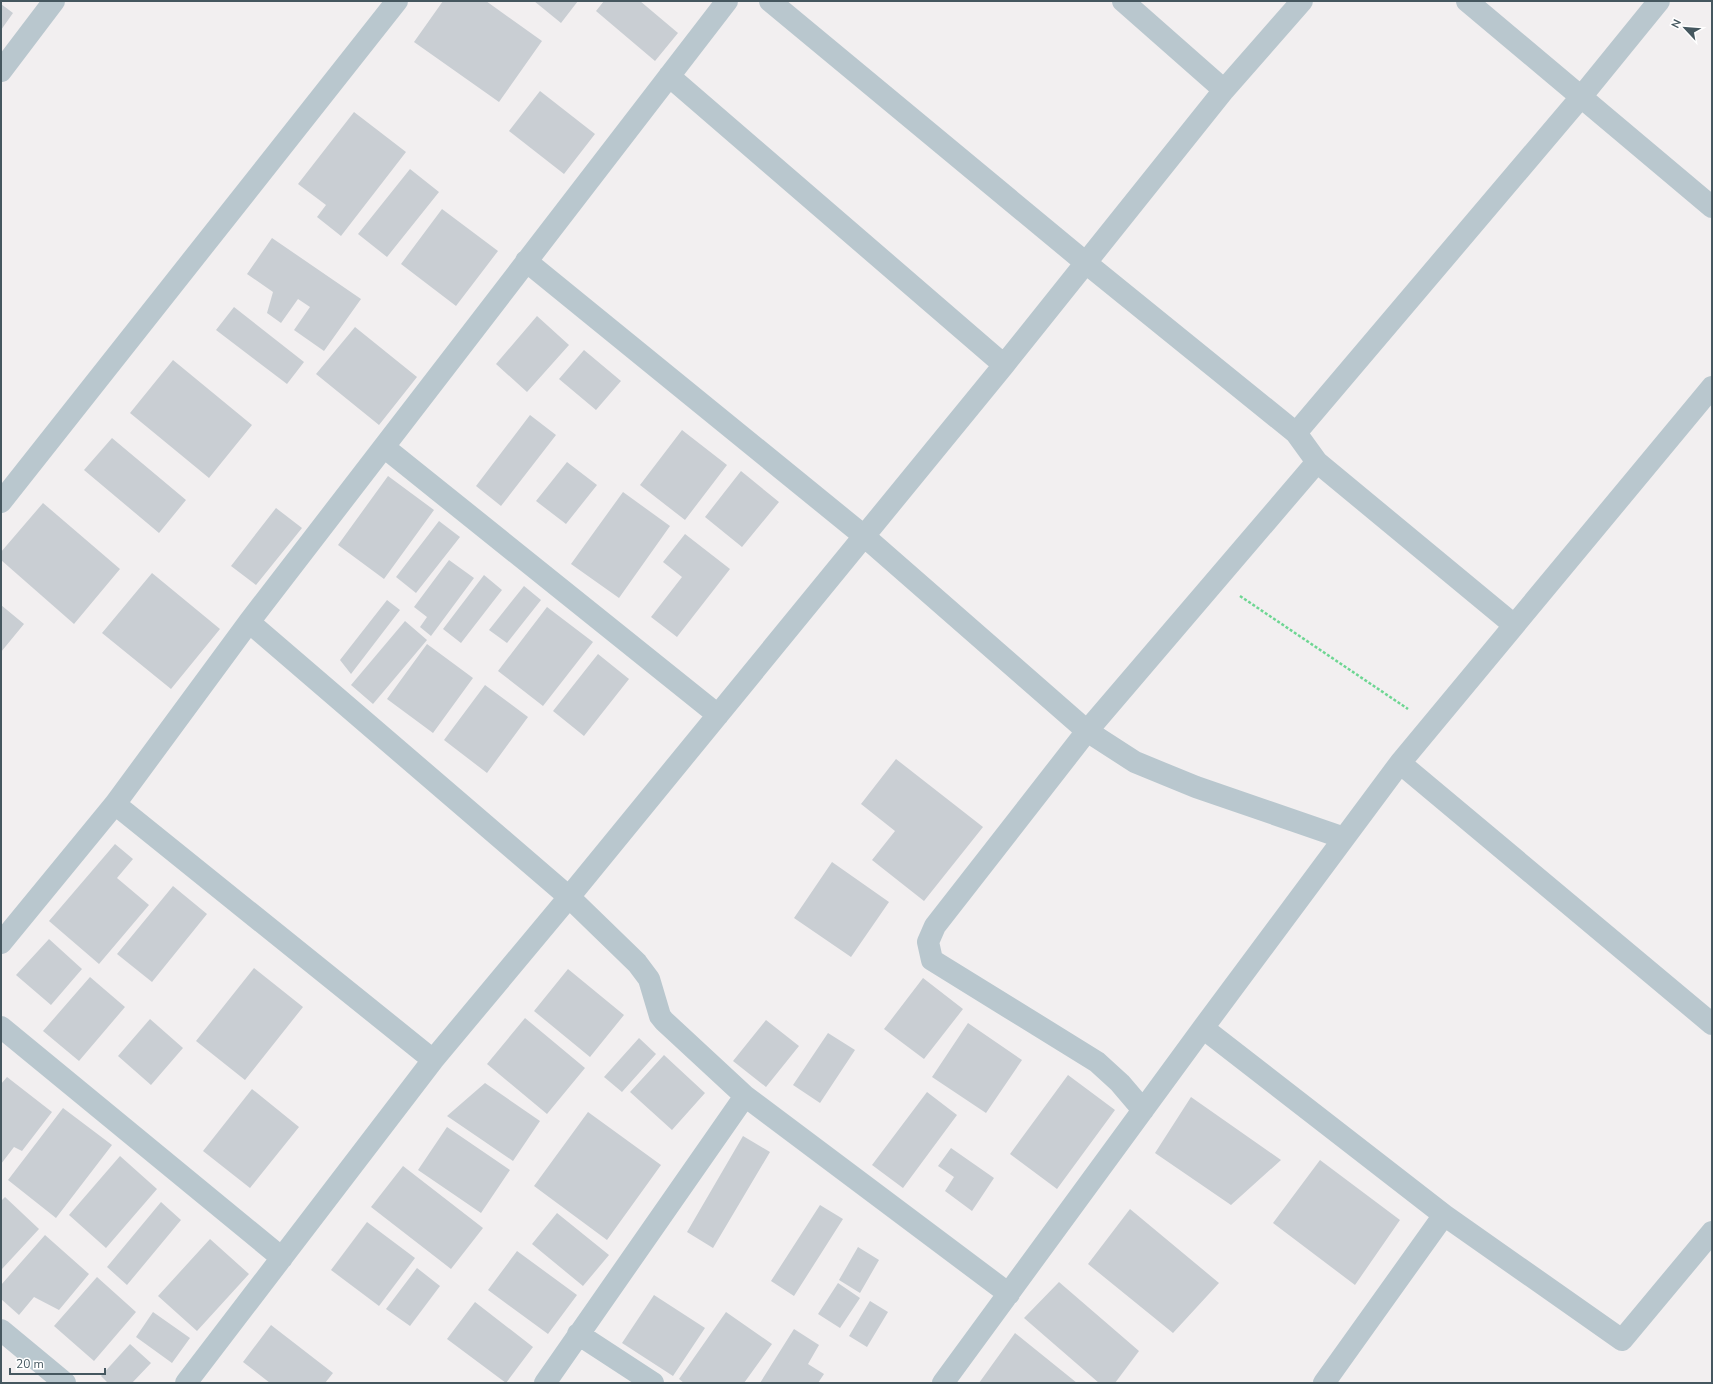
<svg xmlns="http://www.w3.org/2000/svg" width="1713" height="1384" font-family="'Nunito Sans',sans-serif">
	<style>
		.building { fill: #c9ced3 }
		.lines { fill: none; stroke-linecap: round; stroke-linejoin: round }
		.path { stroke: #6ed693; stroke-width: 2.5; stroke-dasharray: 3 2; stroke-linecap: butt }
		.minor { stroke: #b9c7ce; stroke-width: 22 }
	</style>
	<rect width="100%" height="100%" fill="#f2eff0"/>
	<!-- building -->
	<path class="building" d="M443 1H486L542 41 499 102 414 42Z
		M534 1H578L561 23Z
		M604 1H640L678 33 655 61 596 11Z
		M1 4 13 13 1 30Z
		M540 91 595 134 564 174 509 131Z
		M354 112 406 152 341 236 317 217 326 205 298 184Z
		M410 169 439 192 387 257 358 234Z
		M442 209 498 251 456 306 401 264Z
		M272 238 361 299 324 351 294 330 310 307 298 299 281 323 267 313 273 292 247 274Z
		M234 307 304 362 287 384 216 330Z
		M537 316 569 345 527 392 496 364Z
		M355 327 417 377 379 425 316 374Z
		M584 350 621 381 596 410 559 379Z
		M173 360 252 425 209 478 130 413Z
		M530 415 556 435 501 506 476 486Z
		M682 430 727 465 685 520 640 485Z
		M112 438 186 500 159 533 84 470Z
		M567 462 597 485 566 524 536 501Z
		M741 471 779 502 742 547 705 517Z
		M388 476 434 510 384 579 338 545Z
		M623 492 670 526 619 598 571 564Z
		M43 503 120 569 74 624 1 560V552Z
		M276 508 302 528 256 585 231 566Z
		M439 521 460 537 416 593 396 577Z
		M685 534 730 569 677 637 651 617 682 577 663 562Z
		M449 560 474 578 431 636 420 627 427 617 414 607Z
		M152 573 220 629 171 689 102 633Z
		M484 575 502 590 461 643 443 629Z
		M524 586 541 600 507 643 489 630Z
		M387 600 400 610 351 674 340 660Z
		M1 605 24 624 1 652Z
		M547 607 593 642 543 706 498 671Z
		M405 621 427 640 373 704 351 685Z
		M427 644 473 678 433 733 387 699Z
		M598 654 629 679 584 736 553 711Z
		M485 685 528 717 487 773 444 740Z
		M896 759 983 827 924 901 872 860 895 831 861 804Z
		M115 844 133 859 117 878 149 905 99 964 49 921Z
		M832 862 889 902 851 957 794 918Z
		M173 886 207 914 152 982 117 954Z
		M49 939 82 969 51 1005 16 975Z
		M254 968 303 1007 245 1080 196 1041Z
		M568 969 624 1015 590 1057 534 1011Z
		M90 977 125 1007 79 1061 43 1031Z
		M923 978 963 1009 924 1059 884 1029Z
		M525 1018 585 1068 547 1114 487 1064Z
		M150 1019 183 1048 151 1085 118 1056Z
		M766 1020 799 1046 766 1087 733 1061Z
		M968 1023 1022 1060 986 1113 932 1077Z
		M828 1033 855 1050 820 1103 793 1085Z
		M639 1038 656 1054 622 1092 604 1077Z
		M664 1055 705 1093 672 1130 630 1092Z
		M1068 1075 1115 1110 1057 1189 1010 1154Z
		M7 1077 52 1112 22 1151 14 1147 1 1164V1084Z
		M485 1083 540 1121 513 1161 447 1116Z
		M252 1089 299 1127 250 1188 203 1151Z
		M927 1092 957 1115 903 1188 872 1165Z
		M1191 1097 1281 1160 1231 1205 1155 1153Z
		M63 1108 112 1145 56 1218 8 1180Z
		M588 1112 661 1165 607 1240 534 1186Z
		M447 1127 510 1170 481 1213 418 1170Z
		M743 1136 770 1152 713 1248 687 1232Z
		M951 1148 994 1178 972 1211 945 1191 954 1177 938 1166Z
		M120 1156 157 1189 106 1248 69 1215Z
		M1320 1160 1400 1220 1355 1285 1273 1223Z
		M403 1166 483 1228 451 1269 371 1207Z
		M5 1197 39 1229 2 1269 1 1267V1201Z
		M161 1202 181 1220 127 1285 107 1267Z
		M820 1205 843 1219 794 1296 771 1281Z
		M1130 1209 1219 1283 1173 1333 1088 1264Z
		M557 1213 609 1255 583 1286 532 1244Z
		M367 1222 415 1258 379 1306 331 1270Z
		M45 1235 89 1274 59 1310 34 1297 19 1315 1 1299V1285Z
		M210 1239 249 1274 197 1331 158 1296Z
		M858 1247 879 1260 860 1293 839 1280Z
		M517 1251 577 1295 548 1334 488 1290Z
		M417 1268 440 1286 410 1326 386 1309Z
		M97 1277 136 1312 94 1361 54 1326Z
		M1059 1282 1139 1351 1115 1383H1099L1024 1318Z
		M838 1283 860 1298 840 1328 818 1314Z
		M654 1295 705 1328 673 1376 622 1343Z
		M870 1301 888 1312 867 1347 849 1336Z
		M475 1302 533 1347 506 1383 447 1339Z
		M153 1312 190 1338 172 1363 136 1337Z
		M726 1312 772 1344 744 1383H684L679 1379Z
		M271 1325 333 1373 325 1383H270L243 1362Z
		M794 1329 819 1345 808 1364 824 1374 818 1383H760Z
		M1015 1333 1077 1383H979Z
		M130 1344 151 1363 132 1383H108L101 1376Z"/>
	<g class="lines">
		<!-- path -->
		<path class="path" d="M1240 596 1408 709"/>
		<!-- minor -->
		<path class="minor" d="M770 1 1086 263 1296 433 1317 462 1514 625
			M1123 1 1224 90
			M1467 1 1712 207
			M1 71 54 1
			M669 76 1004 365
			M526 261 864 536 1087 731 1135 762 1196 787 1344 838
			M1296 433 1581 97 1659 1
			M384 447 718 715
			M1 502 397 1
			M249 622 727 1
			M1400 763 1712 1024
			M115 804 433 1060 186 1383
			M1 943 115 804 249 622 569 897 1004 365 1224 90 1302 1
			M1 1027 282 1258
			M1203 1028 1444 1215 1324 1383
			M433 1060 569 897 637 963 649 979 660 1016 664 1021 745 1096 1009 1294
			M1143 1110 1120 1083 1097 1062 932 960 928 942 935 926 1087 731 1317 462
			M1444 1215 1622 1340 1712 1232
			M1 1330 65 1383
			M578 1334 653 1383
			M545 1383 745 1096
			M943 1383 1203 1028 1400 763 1712 387"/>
	</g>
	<!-- border -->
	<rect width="1713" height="1384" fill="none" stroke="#45575f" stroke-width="4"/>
	<!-- north arrow -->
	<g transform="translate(1685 28) rotate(296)" stroke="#ffffff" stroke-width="3" paint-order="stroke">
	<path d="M0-3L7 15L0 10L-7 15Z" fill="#45575f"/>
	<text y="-6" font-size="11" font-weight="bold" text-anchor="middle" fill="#45575f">N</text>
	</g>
	<!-- scale -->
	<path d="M10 1368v6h95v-6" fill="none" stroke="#45575f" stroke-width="2"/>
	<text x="16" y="1368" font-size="12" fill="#45575f" stroke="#ffffff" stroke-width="3" paint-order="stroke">20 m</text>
</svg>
